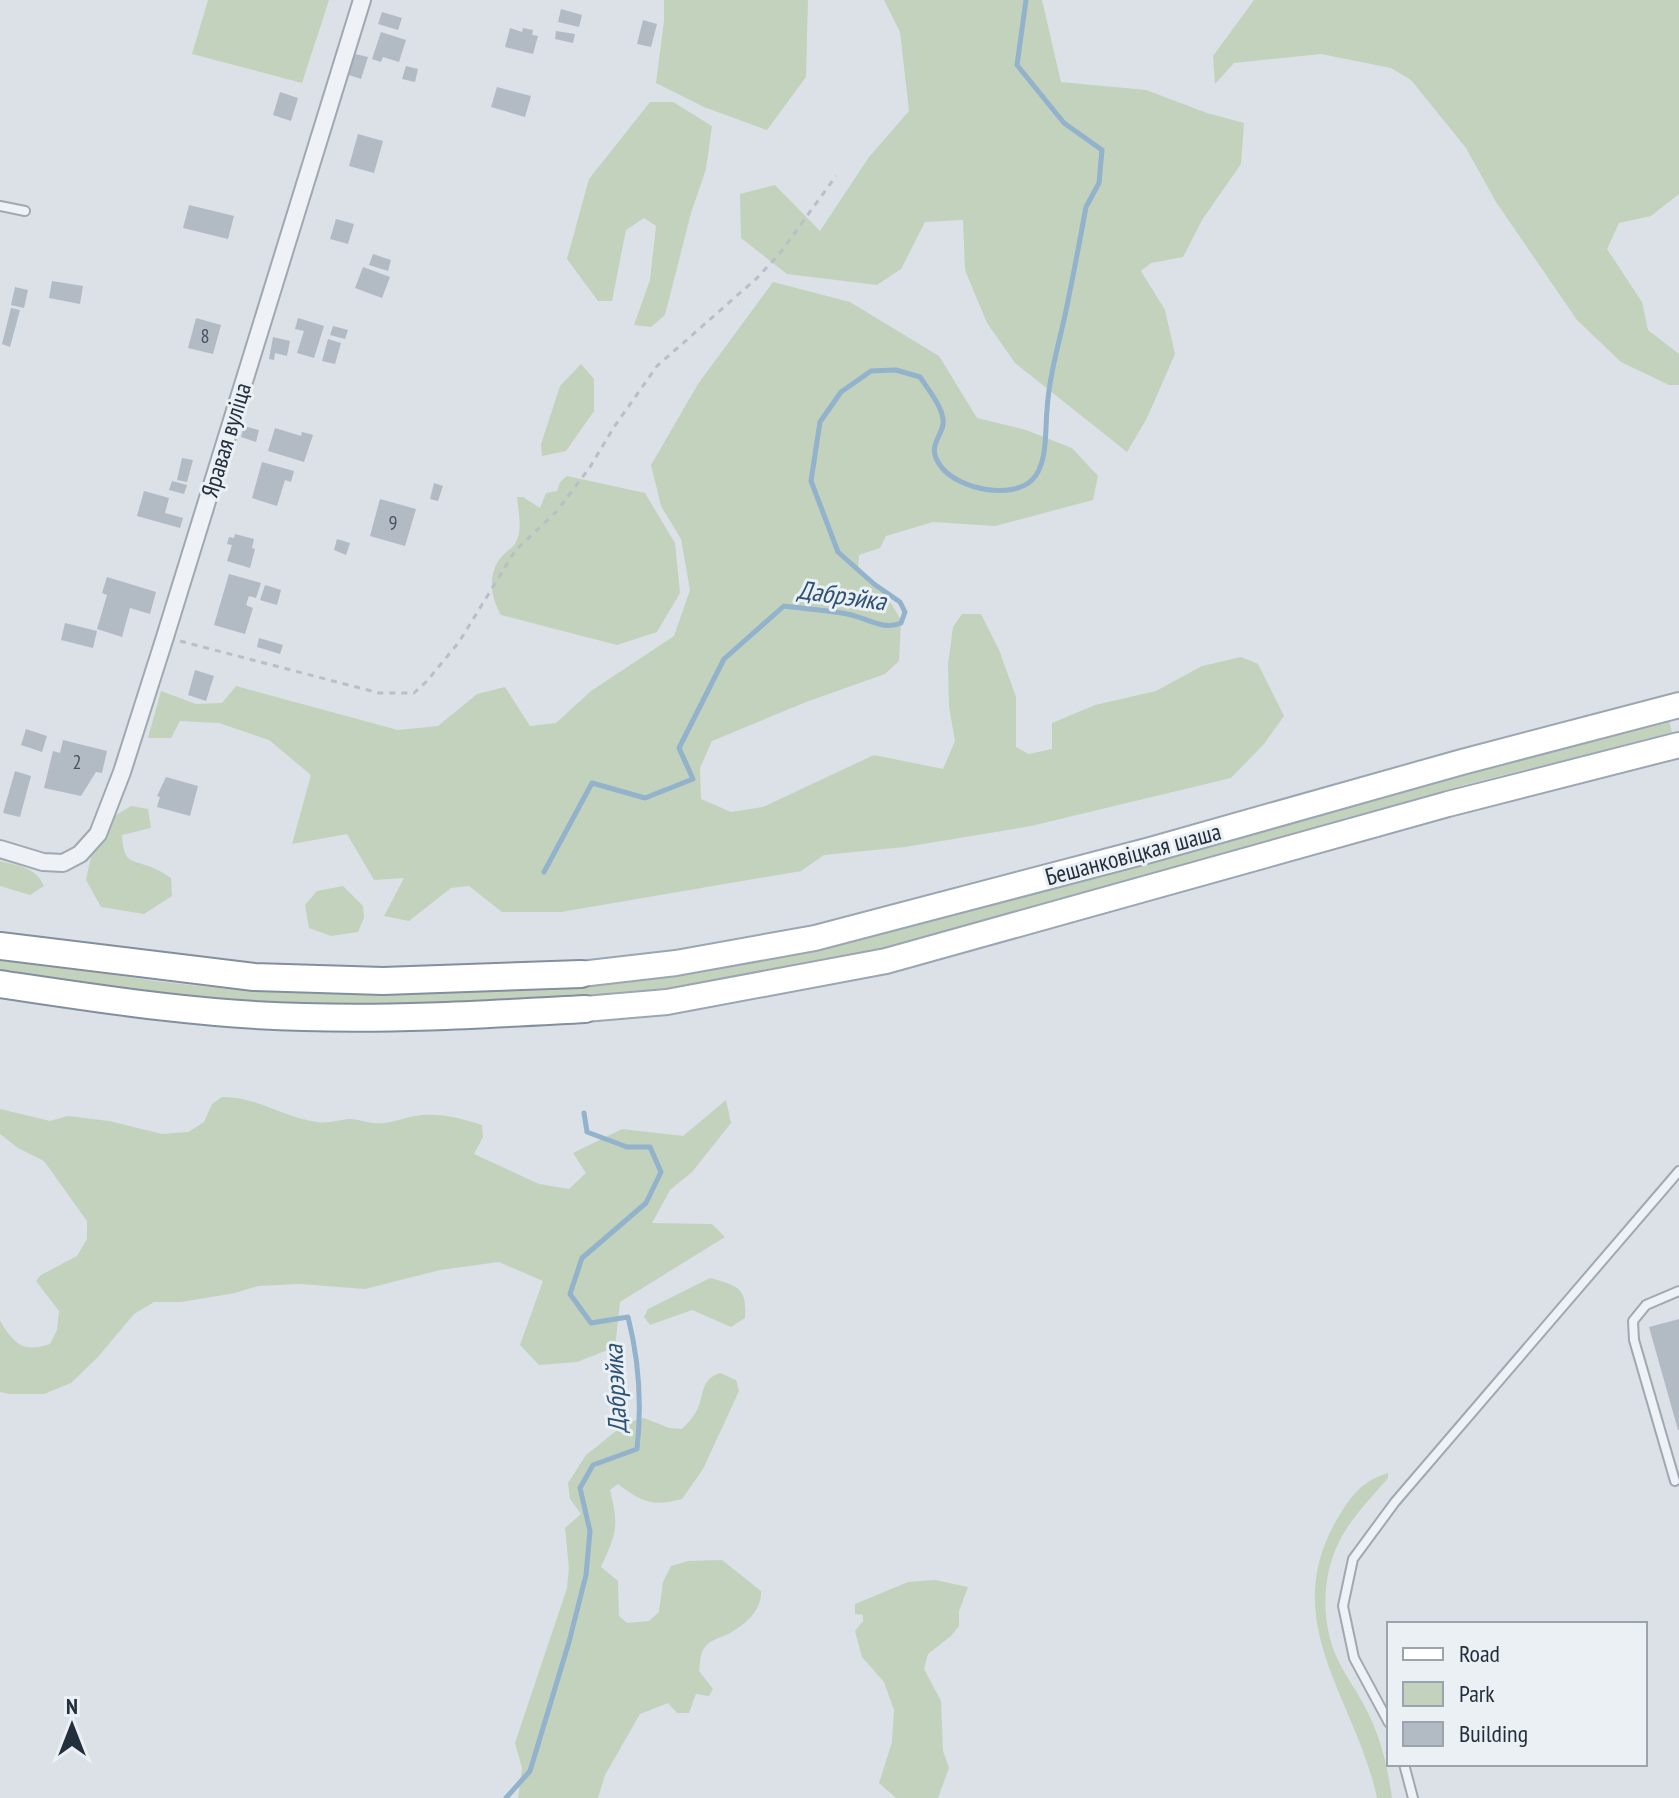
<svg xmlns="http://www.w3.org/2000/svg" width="1679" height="1798" font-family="'PT Sans Narrow',sans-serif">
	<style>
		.green { fill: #c3d2bc }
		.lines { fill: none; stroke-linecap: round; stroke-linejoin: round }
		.stream { stroke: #93b2cb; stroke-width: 5 }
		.building { fill: #b2bac4 }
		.service-casing { stroke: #a0a8b1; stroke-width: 12 }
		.minor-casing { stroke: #a0a8b1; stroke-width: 20 }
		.primary-casing { stroke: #9aa6b4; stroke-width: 28 }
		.trunk-casing { stroke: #828f9f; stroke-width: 30 }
		.path { stroke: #b9bfc5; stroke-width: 3; stroke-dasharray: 6 6; stroke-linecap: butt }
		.service { stroke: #eef1f5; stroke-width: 8 }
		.minor { stroke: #eef1f5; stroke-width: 16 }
		.primary { stroke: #fff; stroke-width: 24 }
		.trunk { stroke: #fff; stroke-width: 26 }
		.labels { text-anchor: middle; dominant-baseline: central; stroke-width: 6; stroke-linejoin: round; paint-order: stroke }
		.number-label { font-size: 20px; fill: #485260 }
		.street-label { font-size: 24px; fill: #242f3e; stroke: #ebf0f5 }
		.water-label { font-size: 26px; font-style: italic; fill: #2c5175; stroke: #ebf0f5 }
	</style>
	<rect width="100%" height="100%" fill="#dbe1e7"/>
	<!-- green -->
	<path class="green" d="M208 0H329L302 83 192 54Z
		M664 0H808L806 77 767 130 704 107 656 83 664 21Z
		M884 0H1042L1061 82 1146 90 1207 113 1244 123 1241 164 1202 220 1183 257 1151 263 1141 271 1165 310 1175 354 1147 418 1127 452 1015 363 987 323 965 270 963 220 925 222 901 269 877 285 787 274 741 238 740 194 775 185 820 231 869 157 909 111 900 32Z
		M1254 0H1679V194L1651 216 1619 223 1607 249 1642 302 1648 330 1679 354V385H1669L1621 362 1577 320 1496 202 1466 148 1411 80 1391 68 1321 54 1234 63 1215 84 1213 56Z
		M650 102H673L712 126 706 169 691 213 665 315 651 327 634 325 650 280 656 226 644 218 626 230 612 301H598L567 259 589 179Z
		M773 282 850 302 939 356 977 418 1026 430 1072 448 1098 476 1093 500 995 526 933 522 886 536 880 548 859 555 858 570 883 590 901 620 899 661 885 674 806 702 712 741 700 768 701 799 731 812 763 807 874 755 943 769 955 741 949 707 948 665 953 627 962 614H981L999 650 1016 697V747L1029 754 1052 749V723L1095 705 1156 691 1202 666 1241 657 1258 664 1284 716 1264 744 1231 778 1031 826 905 847 824 855 801 871 561 912H502L469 886 451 888 409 921 384 916 404 878 374 880 347 834 292 844 311 775 269 740 219 723 180 721 171 738H148L161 691 196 704 222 703 236 686 398 730 438 726 477 694 505 687 530 726 556 723 591 691 674 636 690 590 681 539 661 506 651 465 698 384Z
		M581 364 594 379V411L566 451 542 456 541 444 560 386Z
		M567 476 645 493 675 543 680 593 657 632 617 645 501 615C490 597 487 572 503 555 507 551 514 547 516 542 523 529 518 510 517 497H523L540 508 546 493 557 491 560 482Z
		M1669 720 1672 733 1464 785 894 946 733 979 638 993 459 1005 284 1006 202 1000 0 971V958C87 970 176 987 263 991 349 994 443 994 529 989 749 977 962 915 1173 855 1338 808 1503 763 1669 720Z
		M131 806 148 809 151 828 122 835C124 866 131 858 153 868 159 870 165 874 171 878L172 896 144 914 101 907 86 880 91 857 104 837 113 817Z
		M0 861C18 866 36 867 44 886L30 895 0 886Z
		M343 886 363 906 364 918 358 932 331 936 309 928 305 905 317 891Z
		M222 1097C259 1097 283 1118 317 1122 328 1124 338 1120 348 1119 359 1118 370 1125 384 1123 394 1122 404 1118 415 1116 437 1112 461 1118 482 1125L483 1137 474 1154 539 1184 569 1189 586 1173 573 1153 622 1129 683 1136 726 1100 731 1123 692 1172 670 1190 652 1223 712 1224 725 1237 620 1302 615 1347 577 1362 539 1365 520 1345 543 1281 499 1262 440 1270 365 1289 300 1284 258 1286 235 1293 181 1302H154L134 1314 98 1357 71 1383 44 1394H10L0 1392V1321C14 1344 23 1353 50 1344L57 1330 59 1311 36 1281 41 1275 77 1256 87 1239V1221L44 1161 18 1148 0 1134V1109L50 1121 68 1116 109 1121 162 1134 188 1132 204 1122 212 1104Z
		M710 1278C738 1286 747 1287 745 1318L731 1327 692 1310 650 1325 644 1317 648 1309Z
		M720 1373 736 1380 739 1391 703 1469 682 1499C652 1507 642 1502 618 1484L610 1490C619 1526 617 1532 601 1567L618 1581 619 1616 627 1623 649 1621 659 1612 663 1582 671 1566 688 1561 722 1560 761 1591C762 1608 748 1623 733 1631 722 1639 708 1638 702 1652 700 1657 700 1666 699 1671L713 1689 709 1696 696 1694 689 1713H677L668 1703 640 1714 605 1775 598 1798H518L522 1768 515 1743 567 1588 569 1568 565 1528 581 1514 570 1499 568 1483 586 1455 626 1423 644 1418 669 1428 682 1429C687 1424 692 1418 696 1412 705 1396 699 1380 720 1373Z
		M1388 1473V1478C1371 1498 1351 1518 1339 1542 1322 1576 1321 1620 1336 1656 1345 1676 1360 1695 1369 1715 1382 1741 1388 1770 1392 1798H1377C1356 1698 1275 1621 1339 1516 1351 1495 1364 1480 1388 1473Z
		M935 1580 968 1587 959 1611V1626L951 1636 928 1654 924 1669 941 1701 943 1751 949 1768 938 1798H896L879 1783 892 1742 894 1710 884 1682 862 1657 855 1631 863 1621V1615L855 1614V1604L908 1582Z"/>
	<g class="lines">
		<!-- stream -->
		<path class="stream" d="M544 872 592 783 645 798 693 779 679 748 724 659 784 606C805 609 826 610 847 614 866 617 882 631 901 623L905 612 900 602 874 584 838 552 811 481 820 422 841 392 871 371 896 370 920 377C928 389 941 405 943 419 946 436 922 445 943 469 961 489 1011 500 1032 480 1048 465 1045 430 1047 410 1049 379 1057 350 1064 320 1072 283 1079 245 1086 207L1099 183 1102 150 1064 123 1017 65 1026 0
			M506 1798 530 1771 569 1642 586 1575 590 1531 580 1488 593 1465 637 1449C642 1404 639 1360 628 1317L591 1323 570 1294 582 1258 646 1203 661 1172 650 1147H627L587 1132 584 1113"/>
	</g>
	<!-- building -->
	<path class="building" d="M561 9 582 15 579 27 558 22Z
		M382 12 402 18 398 30 378 24Z
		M643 20 657 24 651 47 637 44Z
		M510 28 522 32 523 28 533 30 532 35 538 36 533 54 505 47Z
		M556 31 575 34 573 43 555 39Z
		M381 32 406 40 399 62 383 57 381 62 372 59Z
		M355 54 368 57 361 79 349 75Z
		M406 66 418 69 415 82 402 79Z
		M497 87 531 96 525 117 491 107Z
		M280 92 298 98 291 121 273 115Z
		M358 134 383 141 374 173 349 166Z
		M189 205 234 216 228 239 183 228Z
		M336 219 354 224 348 244 330 239Z
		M373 254 391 260 388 271 369 265Z
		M363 267 390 277 382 298 355 288Z
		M52 281 83 286 80 304 49 298Z
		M15 287 28 290 24 308 11 305Z
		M11 308 20 310 10 347 2 344Z
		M196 318 221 325 213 354 188 348Z
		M298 318 324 326 314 358 297 353 304 331 295 329Z
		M333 326 348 330 345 339 330 335Z
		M273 337 290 341 287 356 275 353 274 360 269 359Z
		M328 339 341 343 335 364 322 361Z
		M244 426 259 430 256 442 241 437Z
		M275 428 301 436 302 432 313 435 304 462 268 451Z
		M182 458 193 460 187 482 177 480Z
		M262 462 294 471 291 482 285 480 277 506 252 498Z
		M172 481 187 485 184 494 169 490Z
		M434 483 443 486 438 501 430 499Z
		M144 491 169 498 165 513 183 518 180 528 137 516Z
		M380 499 416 509 405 546 370 536Z
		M235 534 254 539 252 548 255 549 250 568 227 561 232 545 227 544 229 537 234 538Z
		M337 539 350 543 346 555 334 550Z
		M229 574 261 583 256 598 249 596 246 605 253 608 245 634 214 625Z
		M107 577 156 592 150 614 130 608 122 637 97 629 107 595 102 593Z
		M265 585 281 590 277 605 260 600Z
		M65 623 97 631 93 648 61 640Z
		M259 638 283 645 280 654 257 647Z
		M195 670 214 676 206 701 188 695Z
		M26 729 47 736 42 752 21 745Z
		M63 740 107 751 102 773 96 772 81 796 44 788 53 751 60 753Z
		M15 771 31 776 20 817 3 813Z
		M166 777 198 786 190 816 157 807 160 797 157 796Z
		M1679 1319V1430H1678L1649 1327Z"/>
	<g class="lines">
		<defs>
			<path id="service" d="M0 206 25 211
				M1675 1481 1634 1340 1633 1321 1646 1305 1679 1291
				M1389 1723 1354 1658 1343 1606 1353 1559 1395 1502 1679 1171
				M1404 1764 1413 1798"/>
			<path id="minor" d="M0 849 43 862 63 863 80 854 98 834 122 772 165 637 362 0"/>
			<path id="primary" d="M581 974 676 963 815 938 1150 850 1462 762 1679 705
				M585 1009 667 1002 886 961 1448 804 1679 745"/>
			<path id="trunk" d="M0 946 254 977 383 981 581 974
				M0 984C101 999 201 1015 304 1017 397 1020 491 1014 585 1009"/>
		</defs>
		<!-- service casing -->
		<use href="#service" class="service-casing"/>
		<!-- minor casing -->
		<use href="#minor" class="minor-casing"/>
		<!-- primary casing -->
		<use href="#primary" class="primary-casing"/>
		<!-- trunk casing -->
		<use href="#trunk" class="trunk-casing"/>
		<!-- path -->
		<path class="path" d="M180 641 379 693H414L427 681 459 642 515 551 557 511 590 467 614 427 657 366 757 278 780 253 836 176"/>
		<!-- service -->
		<use href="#service" class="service"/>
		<!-- minor -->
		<use href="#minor" class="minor"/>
		<!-- primary -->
		<use href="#primary" class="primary"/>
		<!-- trunk -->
		<use href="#trunk" class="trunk"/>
	</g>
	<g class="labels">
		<!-- number labels -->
		<g class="number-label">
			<text x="205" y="336">8</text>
			<text x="393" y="523">9</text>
			<text x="77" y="762">2</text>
		</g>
		<!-- street labels -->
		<g class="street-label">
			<text transform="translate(226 440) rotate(-73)">Яравая вуліца</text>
			<text transform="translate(1133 854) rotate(-15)">Бешанковіцкая шаша</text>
		</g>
		<!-- water labels -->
		<g class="water-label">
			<text transform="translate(842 595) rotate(8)">Дабрэйка</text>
			<text transform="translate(615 1389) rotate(-93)">Дабрэйка</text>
		</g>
	</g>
	<!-- legend -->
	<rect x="1387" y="1622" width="260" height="144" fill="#ebf0f5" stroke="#9ba3ac" stroke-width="2"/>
	<rect x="1403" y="1648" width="40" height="12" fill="#ffffff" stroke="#9ba3ac" stroke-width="2"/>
	<text x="1459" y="1662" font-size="24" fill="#242f3e">Road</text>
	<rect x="1403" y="1682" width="40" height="24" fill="#c3d2bc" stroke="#9ba3ac" stroke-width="2"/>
	<text x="1459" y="1702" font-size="24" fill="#242f3e">Park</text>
	<rect x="1403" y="1722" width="40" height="24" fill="#b2bac4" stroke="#9ba3ac" stroke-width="2"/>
	<text x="1459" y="1742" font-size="24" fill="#242f3e">Building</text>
	<!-- north arrow -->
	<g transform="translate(72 1726)" stroke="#ebf0f5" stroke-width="6" paint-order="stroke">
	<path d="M0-6L14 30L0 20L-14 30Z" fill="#242f3e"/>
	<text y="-12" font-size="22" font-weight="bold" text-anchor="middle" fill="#242f3e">N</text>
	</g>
</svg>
